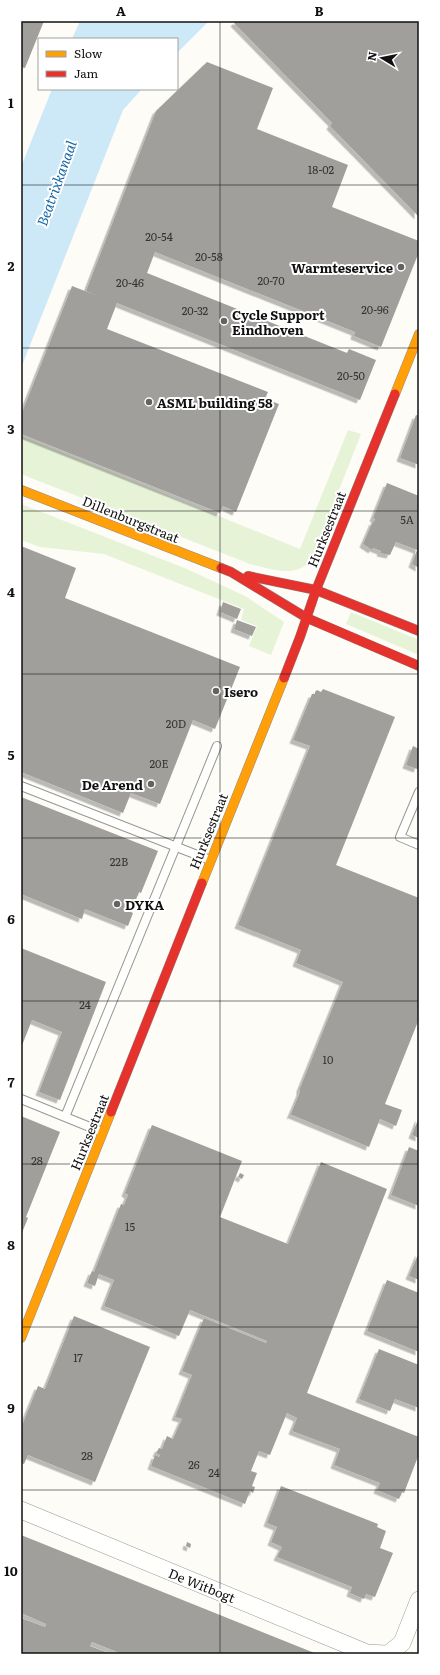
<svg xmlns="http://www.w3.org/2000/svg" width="440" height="1675" font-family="Literata,serif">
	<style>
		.green { fill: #e7f3d7 }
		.water { fill: #cde8f7 }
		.building { fill: #a19f9c; filter: url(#shadow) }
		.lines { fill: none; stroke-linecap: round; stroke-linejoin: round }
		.lane-casing { stroke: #979795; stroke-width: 10 }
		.street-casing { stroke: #979795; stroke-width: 18 }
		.slow-casing { stroke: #8e8d8b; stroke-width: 10 }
		.jam-casing { stroke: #8e8d8b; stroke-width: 10 }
		.lane { stroke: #fffffe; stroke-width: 8 }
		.street { stroke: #fffffe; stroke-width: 17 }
		.slow { stroke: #ff9f0a; stroke-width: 9 }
		.jam { stroke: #e5322d; stroke-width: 9 }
		.grid { fill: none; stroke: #111; stroke-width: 1; stroke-opacity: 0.55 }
		.poi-dot { fill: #646362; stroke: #fff; stroke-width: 1.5 }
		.labels { text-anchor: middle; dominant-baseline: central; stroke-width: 4; stroke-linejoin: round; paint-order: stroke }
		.number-label { font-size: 11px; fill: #353434 }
		.poi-label { font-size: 13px; font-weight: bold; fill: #111; stroke: #fff; text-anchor: start }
		.street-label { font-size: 13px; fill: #111; stroke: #fff }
		.water-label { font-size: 14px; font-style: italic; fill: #1768a6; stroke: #fff }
		.neatline { fill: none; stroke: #111; stroke-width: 1.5 }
		.grid-label { font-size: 13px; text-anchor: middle; font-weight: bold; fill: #111 }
	</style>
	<defs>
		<filter id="shadow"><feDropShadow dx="-3.5" dy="3.5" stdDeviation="0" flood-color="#0004"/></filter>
	</defs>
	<rect width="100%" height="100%" fill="#fdfcf7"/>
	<!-- green -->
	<path class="green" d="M348 430 361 434 317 546C314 551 311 558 308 563 293 578 268 568 250 564L21 474V436L300 549Z
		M21 504 187 569 245 596 284 622 271 655 249 646 257 626 241 620 244 609 104 554 40 547 21 540Z
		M351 612 419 640V655L346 624Z"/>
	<!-- water -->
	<path class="water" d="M80 21H209L177 53V39H72Z
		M52 89H142L123 110 21 368V167Z"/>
	<!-- building -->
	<path class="building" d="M21 21H44L25 68 21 67Z
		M236 21H419L418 216 330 126 332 123 234 23Z
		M207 62 273 88 257 129 348 165 332 207 419 241V252L381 347 354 336 355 332 155 252 147 273 347 353 349 349 376 360 360 400 117 303 107 329 268 392 265 399 279 404 236 512 223 506 220 513 21 434V415L72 286 98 296 86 291 156 111Z
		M416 415 419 416V465L400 458Z
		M387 483 419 496V568L412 564 417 550 396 542 390 555 380 553 381 551 373 548 372 550 363 544 373 521 374 522 375 519 373 518Z
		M21 546 76 568 65 598 240 667 215 729 193 720 160 804 131 793 123 813 21 772Z
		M223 602 241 609 237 619 220 612Z
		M237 620 256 627 252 636 234 629Z
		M323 689 395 717 336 865 419 898V1019L385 1104 402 1110 396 1126 380 1119 369 1147 292 1115 290 1116 300 1092V1088L343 982 296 963 301 950 238 925 310 746 293 740 312 694H315V692L317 690 321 692Z
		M413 746 419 749V764L417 769 406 765Z
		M21 797 158 851 141 893 139 892 131 912 133 913 128 926 85 909 82 919 21 894Z
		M21 948 106 982 60 1100 39 1092 62 1032 32 1020 21 1048Z
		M21 1116 60 1132 26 1217 28 1218 21 1235Z
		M419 1117V1138L412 1135Z
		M152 1125 242 1161 220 1217 288 1244 321 1162 387 1189 307 1393 419 1437V1454L404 1493 402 1492 399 1499 377 1490 380 1483 334 1465 340 1449 292 1431 297 1418 287 1413 270 1455 259 1451 251 1471 257 1473 252 1486 255 1487 253 1493 250 1491 245 1504 151 1466 155 1455 159 1457 160 1455 156 1453 159 1448 162 1449 167 1436 173 1439 182 1419 175 1417 192 1375 182 1371 204 1318 266 1343 267 1341 190 1310 179 1336 104 1306 114 1280 99 1274 95 1286 87 1283 92 1271 94 1272 121 1204 124 1205 128 1195 125 1193Z
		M409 1147 419 1151V1206L391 1195Z
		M240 1173 244 1175 242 1179 238 1177Z
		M419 1252V1280L409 1276Z
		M387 1280 419 1293V1352L367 1331Z
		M74 1316 150 1347 95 1482 28 1455 24 1464 21 1463V1428L38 1386 45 1389Z
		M379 1349 419 1365V1408L395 1399 390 1411 359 1399Z
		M281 1486 378 1524 377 1527 386 1531 380 1548 393 1553 375 1597 366 1594 364 1599 350 1593 352 1587 277 1557 282 1547 271 1542 277 1527 267 1523Z
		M21 1535 317 1654H122L92 1642 90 1646 111 1654H21V1618L45 1627 46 1624 21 1613Z
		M187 1542 191 1544 190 1548 186 1546Z"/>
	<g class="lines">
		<defs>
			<path id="lane" d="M21 786 210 860
				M419 792 400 837 419 845
				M21 1099 102 1132
				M65 1117 217 746"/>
			<path id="street" d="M21 1510 367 1653 385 1654
				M388 1654 402 1643 419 1600"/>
			<path id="slow" d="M395 394 419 334
				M21 490 221 568
				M202 883 284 678
				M21 1338 111 1112"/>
			<path id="jam" d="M221 568 231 572 307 618 419 666
				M248 576 316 590 419 631
				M284 678 300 637 316 590 395 394
				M111 1112 202 883"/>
		</defs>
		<!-- lane casing -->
		<use href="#lane" class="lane-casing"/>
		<!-- street casing -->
		<use href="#street" class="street-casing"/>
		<!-- slow casing -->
		<use href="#slow" class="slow-casing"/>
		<!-- jam casing -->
		<use href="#jam" class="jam-casing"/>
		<!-- lane -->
		<use href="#lane" class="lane"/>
		<!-- street -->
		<use href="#street" class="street"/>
		<!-- slow -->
		<use href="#slow" class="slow"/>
		<!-- jam -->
		<use href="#jam" class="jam"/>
	</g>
	<!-- grid -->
	<path class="grid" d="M220 21V1654M21 185H419M21 348H419M21 511H419M21 674H419M21 838H419M21 1001H419M21 1164H419M21 1327H419M21 1490H419"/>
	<!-- markers -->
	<g class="poi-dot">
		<circle cx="401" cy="267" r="4"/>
		<circle cx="224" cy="321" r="4"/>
		<circle cx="149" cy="402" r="4"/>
		<circle cx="216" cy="691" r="4"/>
		<circle cx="151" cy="784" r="4"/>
		<circle cx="117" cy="904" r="4"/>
	</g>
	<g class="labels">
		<!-- number labels -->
		<g class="number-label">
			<text x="321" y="169">18-02</text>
			<text x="159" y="236">20-54</text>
			<text x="209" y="256">20-58</text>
			<text x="271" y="280">20-70</text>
			<text x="130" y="282">20-46</text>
			<text x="375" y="309">20-96</text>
			<text x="195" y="310">20-32</text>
			<text x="351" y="375">20-50</text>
			<text x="407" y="519">5A</text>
			<text x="176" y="723">20D</text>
			<text x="159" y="763">20E</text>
			<text x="119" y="861">22B</text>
			<text x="85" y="1004">24</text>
			<text x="328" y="1059">10</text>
			<text x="37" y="1160">28</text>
			<text x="130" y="1226">15</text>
			<text x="78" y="1357">17</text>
			<text x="87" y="1455">28</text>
			<text x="194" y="1464">26</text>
			<text x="214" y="1472">24</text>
		</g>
		<!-- poi labels -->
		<g class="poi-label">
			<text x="393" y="267" text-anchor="end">Warmteservice</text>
			<text x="232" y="314">Cycle Support<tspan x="232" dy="15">Eindhoven</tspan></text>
			<text x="157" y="402">ASML building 58</text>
			<text x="224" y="691">Isero</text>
			<text x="143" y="784" text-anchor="end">De Arend</text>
			<text x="125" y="904">DYKA</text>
		</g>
		<!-- street labels -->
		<g class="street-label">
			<text transform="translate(131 519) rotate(22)">Dillenburgstraat</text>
			<text transform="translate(326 529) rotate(-68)">Hurksestraat</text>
			<text transform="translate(208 831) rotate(-68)">Hurksestraat</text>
			<text transform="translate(89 1132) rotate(-68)">Hurksestraat</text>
			<text transform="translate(202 1585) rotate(22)">De Witbogt</text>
		</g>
		<!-- water labels -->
		<g class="water-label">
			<text transform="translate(56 183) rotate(-70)">Beatrixkanaal</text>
		</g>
	</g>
	<!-- border -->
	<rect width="440" height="1675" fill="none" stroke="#ffffff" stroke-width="44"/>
	<!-- legend -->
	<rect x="38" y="38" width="140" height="52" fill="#ffffff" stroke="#a0a0a0"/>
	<rect x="46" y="51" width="20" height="6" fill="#ff9f0a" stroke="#a0a0a0"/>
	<text x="74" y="58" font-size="12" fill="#111111">Slow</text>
	<rect x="46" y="71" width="20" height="6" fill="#e5322d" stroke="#a0a0a0"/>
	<text x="74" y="78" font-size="12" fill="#111111">Jam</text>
	<!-- north arrow -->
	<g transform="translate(382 58) rotate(280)" stroke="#ffffff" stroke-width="3" paint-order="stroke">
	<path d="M0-3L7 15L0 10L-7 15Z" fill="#111111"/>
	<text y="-6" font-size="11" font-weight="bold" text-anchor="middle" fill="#111111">N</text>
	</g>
	<rect x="22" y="22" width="396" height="1631" class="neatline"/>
	<g class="grid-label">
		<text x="121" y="16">A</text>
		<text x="319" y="16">B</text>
		<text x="11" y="108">1</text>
		<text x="11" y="271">2</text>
		<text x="11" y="434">3</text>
		<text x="11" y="597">4</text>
		<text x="11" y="760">5</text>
		<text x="11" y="924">6</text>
		<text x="11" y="1087">7</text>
		<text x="11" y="1250">8</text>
		<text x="11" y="1413">9</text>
		<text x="11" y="1576">10</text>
	</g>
</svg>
